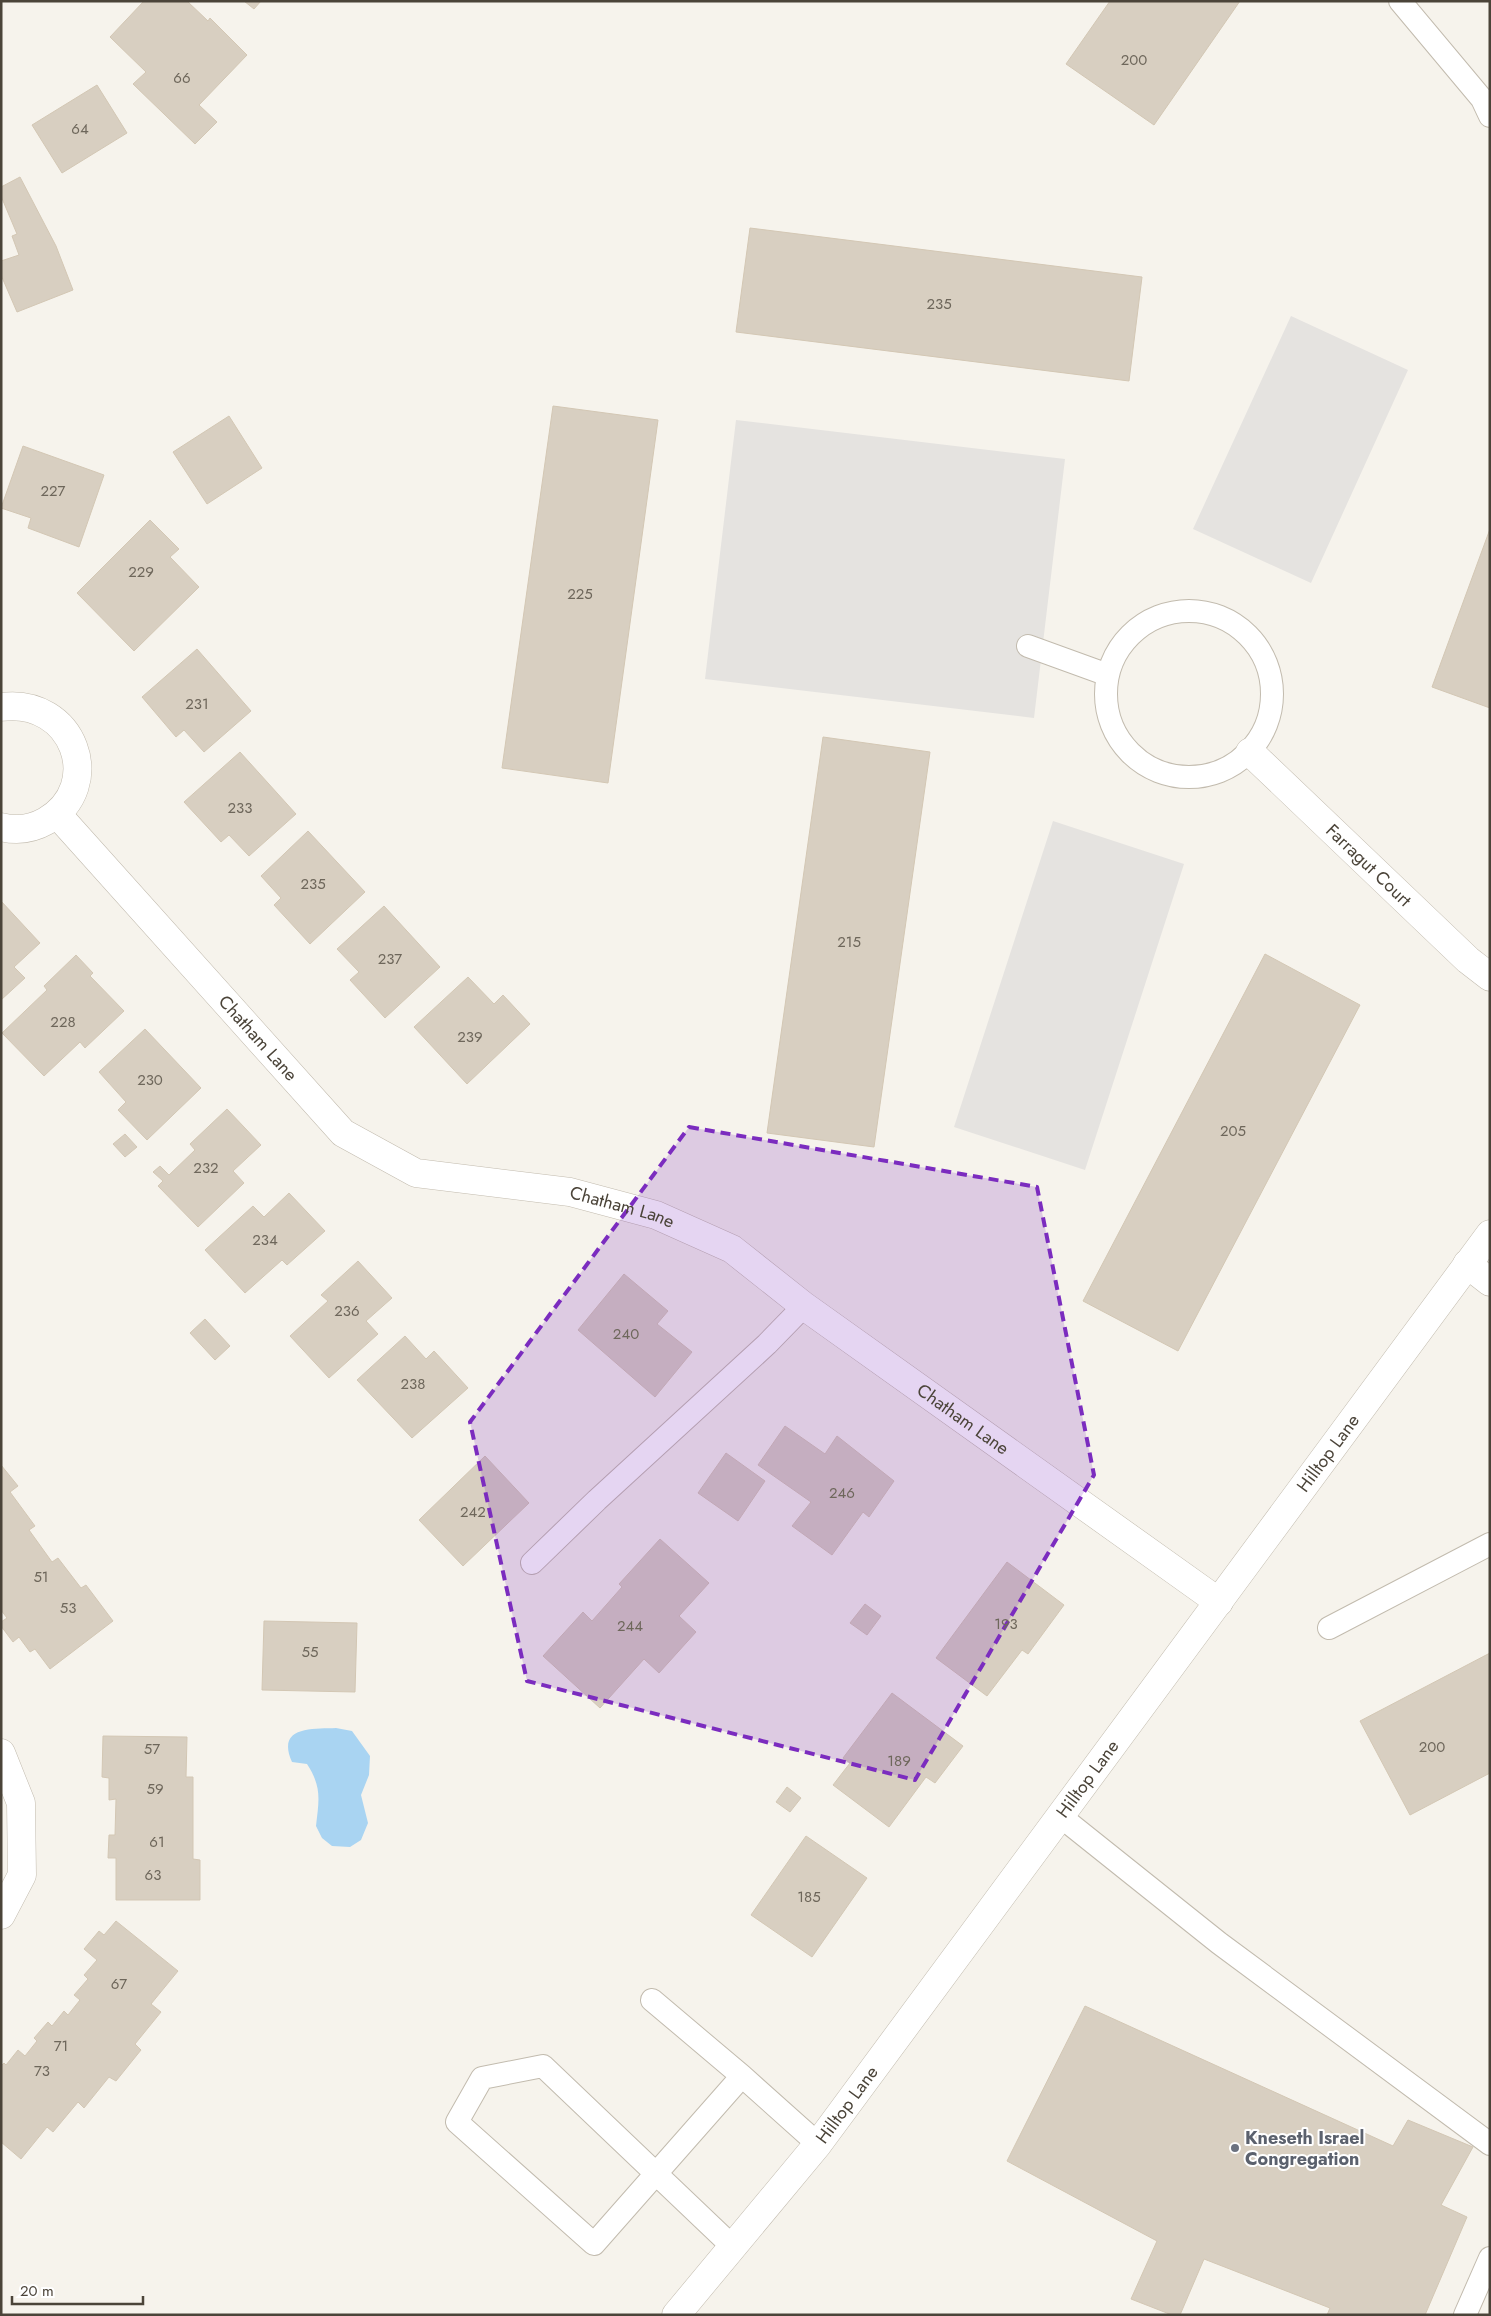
<svg xmlns="http://www.w3.org/2000/svg" width="1491" height="2316" font-family="Jost,sans-serif">
	<style>
		.parking { fill: #e5e3e0 }
		.water { fill: #a9d4f2 }
		.building { fill: #d8cfc1; stroke: #d3c7b4 }
		.lines { fill: none; stroke-linecap: round; stroke-linejoin: round }
		.service-casing { stroke: #c2bbae; stroke-width: 24 }
		.minor-casing { stroke: #c2bbae; stroke-width: 29 }
		.tertiary-casing { stroke: #c2bbae; stroke-width: 29 }
		.service { stroke: #fff; stroke-width: 22 }
		.minor { stroke: #fff; stroke-width: 28 }
		.tertiary { stroke: #fff; stroke-width: 28 }
		.marked { fill: #7b2cbf; fill-opacity: 0.2; stroke: #7b2cbf; stroke-width: 4; stroke-dasharray: 10 6; stroke-linejoin: round }
		.worship-dot { fill: #6b7280; stroke: #fff; stroke-width: 2 }
		.labels { text-anchor: middle; dominant-baseline: central; stroke-width: 4; stroke-linejoin: round; paint-order: stroke }
		.number-label { font-size: 15px; fill: #6e675b }
		.street-label { font-size: 18px; fill: #4b4439; stroke: #fff }
		.worship-label { font-size: 18px; font-weight: bold; fill: #5b616d; stroke: #fff; text-anchor: start }
	</style>
	<rect width="100%" height="100%" fill="#f6f3ec"/>
	<!-- parking -->
	<path class="parking" d="M1291 316 1408 370 1311 583 1193 529Z
		M736 420 1065 459 1034 718 705 679Z
		M1053 821 1184 864 1085 1170 954 1127Z"/>
	<!-- water -->
	<path class="water" d="M336 1728 352 1731 370 1756 369 1775 361 1795 368 1823 361 1840 350 1847 332 1846 322 1838 316 1826C319 1800 322 1787 307 1764L292 1762C276 1726 312 1729 336 1728Z"/>
	<!-- building -->
	<path class="building" d="M144 1H187L208 21 210 18 247 55 199 105 217 122 195 144 133 84 146 72 110 37Z
		M244 1H261L254 9Z
		M1110 1H1240L1154 125 1066 64Z
		M97 85 127 133 62 173 32 125Z
		M20 177 56 246 73 290 17 312 1 275V261L19 255 12 236 17 234 1 196V187Z
		M750 228 1142 277 1129 381 736 332Z
		M553 406 658 420 608 783 502 768Z
		M229 416 262 468 207 504 173 452Z
		M23 446 104 475 79 547 28 528 31 518 1 508Z
		M150 520 179 549 170 557 199 587 134 651 77 593Z
		M1490 529V708L1432 687Z
		M197 649 251 711 204 752 184 730 176 737 142 697Z
		M823 737 930 752 874 1147 767 1133Z
		M240 752 296 814 249 856 229 835 221 842 184 802Z
		M308 831 365 892 310 944 274 905 281 898 261 876Z
		M1 901 40 943 14 967 25 978 1 1000Z
		M384 906 440 967 385 1018 350 980 359 972 337 949Z
		M1265 954 1360 1005 1178 1351 1083 1301Z
		M76 955 93 973 90 976 124 1011 85 1048 80 1042 44 1076 2 1033 47 990 44 986Z
		M468 977 494 1004 503 995 530 1024 467 1084 414 1027Z
		M145 1029 201 1088 147 1140 118 1110 126 1102 99 1072Z
		M227 1109 261 1145 233 1171 244 1183 198 1227 158 1186 163 1181 153 1172 160 1166 169 1175 195 1150 190 1144Z
		M125 1134 137 1147 125 1157 113 1144Z
		M289 1193 325 1231 287 1265 282 1260 245 1293 205 1250 253 1206 264 1217Z
		M358 1261 392 1298 366 1321 378 1334 329 1378 290 1336 328 1301 321 1295Z
		M624 1274 668 1311 657 1324 692 1352 655 1397 578 1330Z
		M205 1319 230 1346 215 1360 190 1333Z
		M405 1336 426 1359 434 1351 468 1388 412 1438 357 1380Z
		M785 1426 825 1454 837 1436 894 1481 869 1517 863 1512 832 1555 792 1526 811 1502 758 1465Z
		M726 1453 765 1481 738 1521 698 1493Z
		M485 1456 529 1503 463 1566 419 1520Z
		M1 1465 18 1486 10 1492 35 1526 29 1530 52 1562 58 1558 81 1588 86 1585 113 1621 50 1669 35 1649 30 1652 19 1637 13 1642 1 1626V1622L7 1618 1 1610Z
		M660 1539 709 1583 679 1616 696 1632 659 1673 644 1659 600 1708 543 1656 583 1612 592 1621 622 1587 619 1584Z
		M1007 1562 1064 1605 1028 1654 1022 1650 987 1696 936 1658Z
		M865 1604 881 1616 867 1635 850 1623Z
		M264 1621 357 1623 355 1692 262 1690Z
		M1490 1653V1773L1410 1815 1360 1721Z
		M892 1693 963 1746 935 1783 926 1777 889 1827 833 1785 850 1763 843 1758Z
		M103 1736 187 1737 186 1777H193V1859L200 1860V1900H116V1858H108L109 1835H115L116 1799 109 1800V1778L102 1777Z
		M787 1787 801 1798 790 1812 776 1802Z
		M806 1836 867 1878 812 1957 751 1915Z
		M116 1921 178 1971 151 2004 161 2012 135 2044 141 2050 116 2081 109 2077 84 2108 78 2102 53 2132 47 2127 21 2159 1 2142V2066L4 2063 6 2065 18 2050 25 2056 37 2041 34 2038 48 2022 52 2026 64 2011 68 2015 80 2000 74 1995 88 1979 84 1975 97 1960 84 1949 99 1931 104 1935Z
		M1085 2006 1393 2146 1408 2120 1473 2147 1441 2205 1467 2217 1425 2315H1327L1330 2308 1204 2259 1180 2315H1172L1131 2299 1157 2241 1007 2161Z"/>
	<g class="lines">
		<defs>
			<path id="service" d="M1400 1 1482 99 1490 116
				M1106 694a83 83 0 1 1 166 0a83 83 0 1 1-166 0Z
				M1028 646 1108 675
				M532 1563 597 1500 767 1344 804 1306
				M1329 1628 1490 1544
				M1060 1816 1219 1943 1490 2144
				M652 2000 742 2076 594 2244 457 2122 482 2078 543 2066 733 2247
				M742 2076 818 2144
				M1465 2315 1490 2258"/>
			<g id="minor">
				<path d="M1 707C74 697 106 786 46 821 32 829 17 831 1 827"/>
				<path id="s1" d="M1250 752 1468 960 1490 977"/>
				<path id="s2" d="M57 814 343 1133 416 1173 570 1192 656 1215 732 1249 804 1306 1219 1602"/>
				<path d="M1467 1264 1490 1282"/>
				<path d="M1 1753 21 1803 22 1875 1 1915"/>
			</g>
			<g id="tertiary">
				<path id="s3" d="M676 2315 818 2144 1490 1234"/>
			</g>
		</defs>
		<!-- service casing -->
		<use href="#service" class="service-casing"/>
		<!-- minor casing -->
		<use href="#minor" class="minor-casing"/>
		<!-- tertiary casing -->
		<use href="#tertiary" class="tertiary-casing"/>
		<!-- service -->
		<use href="#service" class="service"/>
		<!-- minor -->
		<use href="#minor" class="minor"/>
		<!-- tertiary -->
		<use href="#tertiary" class="tertiary"/>
	</g>
	<!-- marked area -->
	<path class="marked" d="M689 1127 1037 1187 1094 1475 915 1780 527 1681 470 1422Z"/>
	<!-- markers -->
	<circle class="worship-dot" cx="1235" cy="2148" r="5"/>
	<g class="labels">
		<!-- number labels -->
		<g class="number-label">
			<text x="1134" y="60">200</text>
			<text x="182" y="78">66</text>
			<text x="80" y="129">64</text>
			<text x="939" y="304">235</text>
			<text x="53" y="491">227</text>
			<text x="141" y="572">229</text>
			<text x="580" y="594">225</text>
			<text x="197" y="704">231</text>
			<text x="240" y="808">233</text>
			<text x="313" y="884">235</text>
			<text x="849" y="942">215</text>
			<text x="390" y="959">237</text>
			<text x="63" y="1022">228</text>
			<text x="470" y="1037">239</text>
			<text x="150" y="1080">230</text>
			<text x="1233" y="1131">205</text>
			<text x="206" y="1168">232</text>
			<text x="265" y="1240">234</text>
			<text x="347" y="1311">236</text>
			<text x="626" y="1334">240</text>
			<text x="413" y="1384">238</text>
			<text x="842" y="1493">246</text>
			<text x="473" y="1512">242</text>
			<text x="41" y="1577">51</text>
			<text x="68" y="1608">53</text>
			<text x="1006" y="1624">193</text>
			<text x="630" y="1626">244</text>
			<text x="310" y="1652">55</text>
			<text x="1432" y="1747">200</text>
			<text x="152" y="1749">57</text>
			<text x="899" y="1761">189</text>
			<text x="155" y="1789">59</text>
			<text x="157" y="1842">61</text>
			<text x="153" y="1875">63</text>
			<text x="809" y="1897">185</text>
			<text x="119" y="1984">67</text>
			<text x="61" y="2046">71</text>
			<text x="42" y="2071">73</text>
		</g>
		<!-- street labels -->
		<g class="street-label">
			<text stroke="none"><textPath href="#s1" startOffset="164">Farragut Court</textPath></text>
			<text stroke="none"><textPath href="#s2" startOffset="301">Chatham Lane</textPath></text>
			<text stroke="none"><textPath href="#s2" startOffset="721">Chatham Lane</textPath></text>
			<text stroke="none"><textPath href="#s2" startOffset="1126">Chatham Lane</textPath></text>
			<text stroke="none"><textPath href="#s3" startOffset="1081">Hilltop Lane</textPath></text>
			<text stroke="none"><textPath href="#s3" startOffset="676">Hilltop Lane</textPath></text>
			<text stroke="none"><textPath href="#s3" startOffset="271">Hilltop Lane</textPath></text>
		</g>
		<!-- worship labels -->
		<g class="worship-label">
			<text x="1245" y="2138">Kneseth Israel<tspan x="1245" dy="21">Congregation</tspan></text>
		</g>
	</g>
	<!-- border -->
	<rect width="1491" height="2316" fill="none" stroke="#4b4439" stroke-width="5"/>
	<!-- scale -->
	<path d="M12 2296v8h131v-8" fill="none" stroke="#4b4439" stroke-width="2.5"/>
	<text x="20" y="2296" font-size="15" fill="#4b4439" stroke="#ffffff" stroke-width="4" paint-order="stroke">20 m</text>
</svg>
